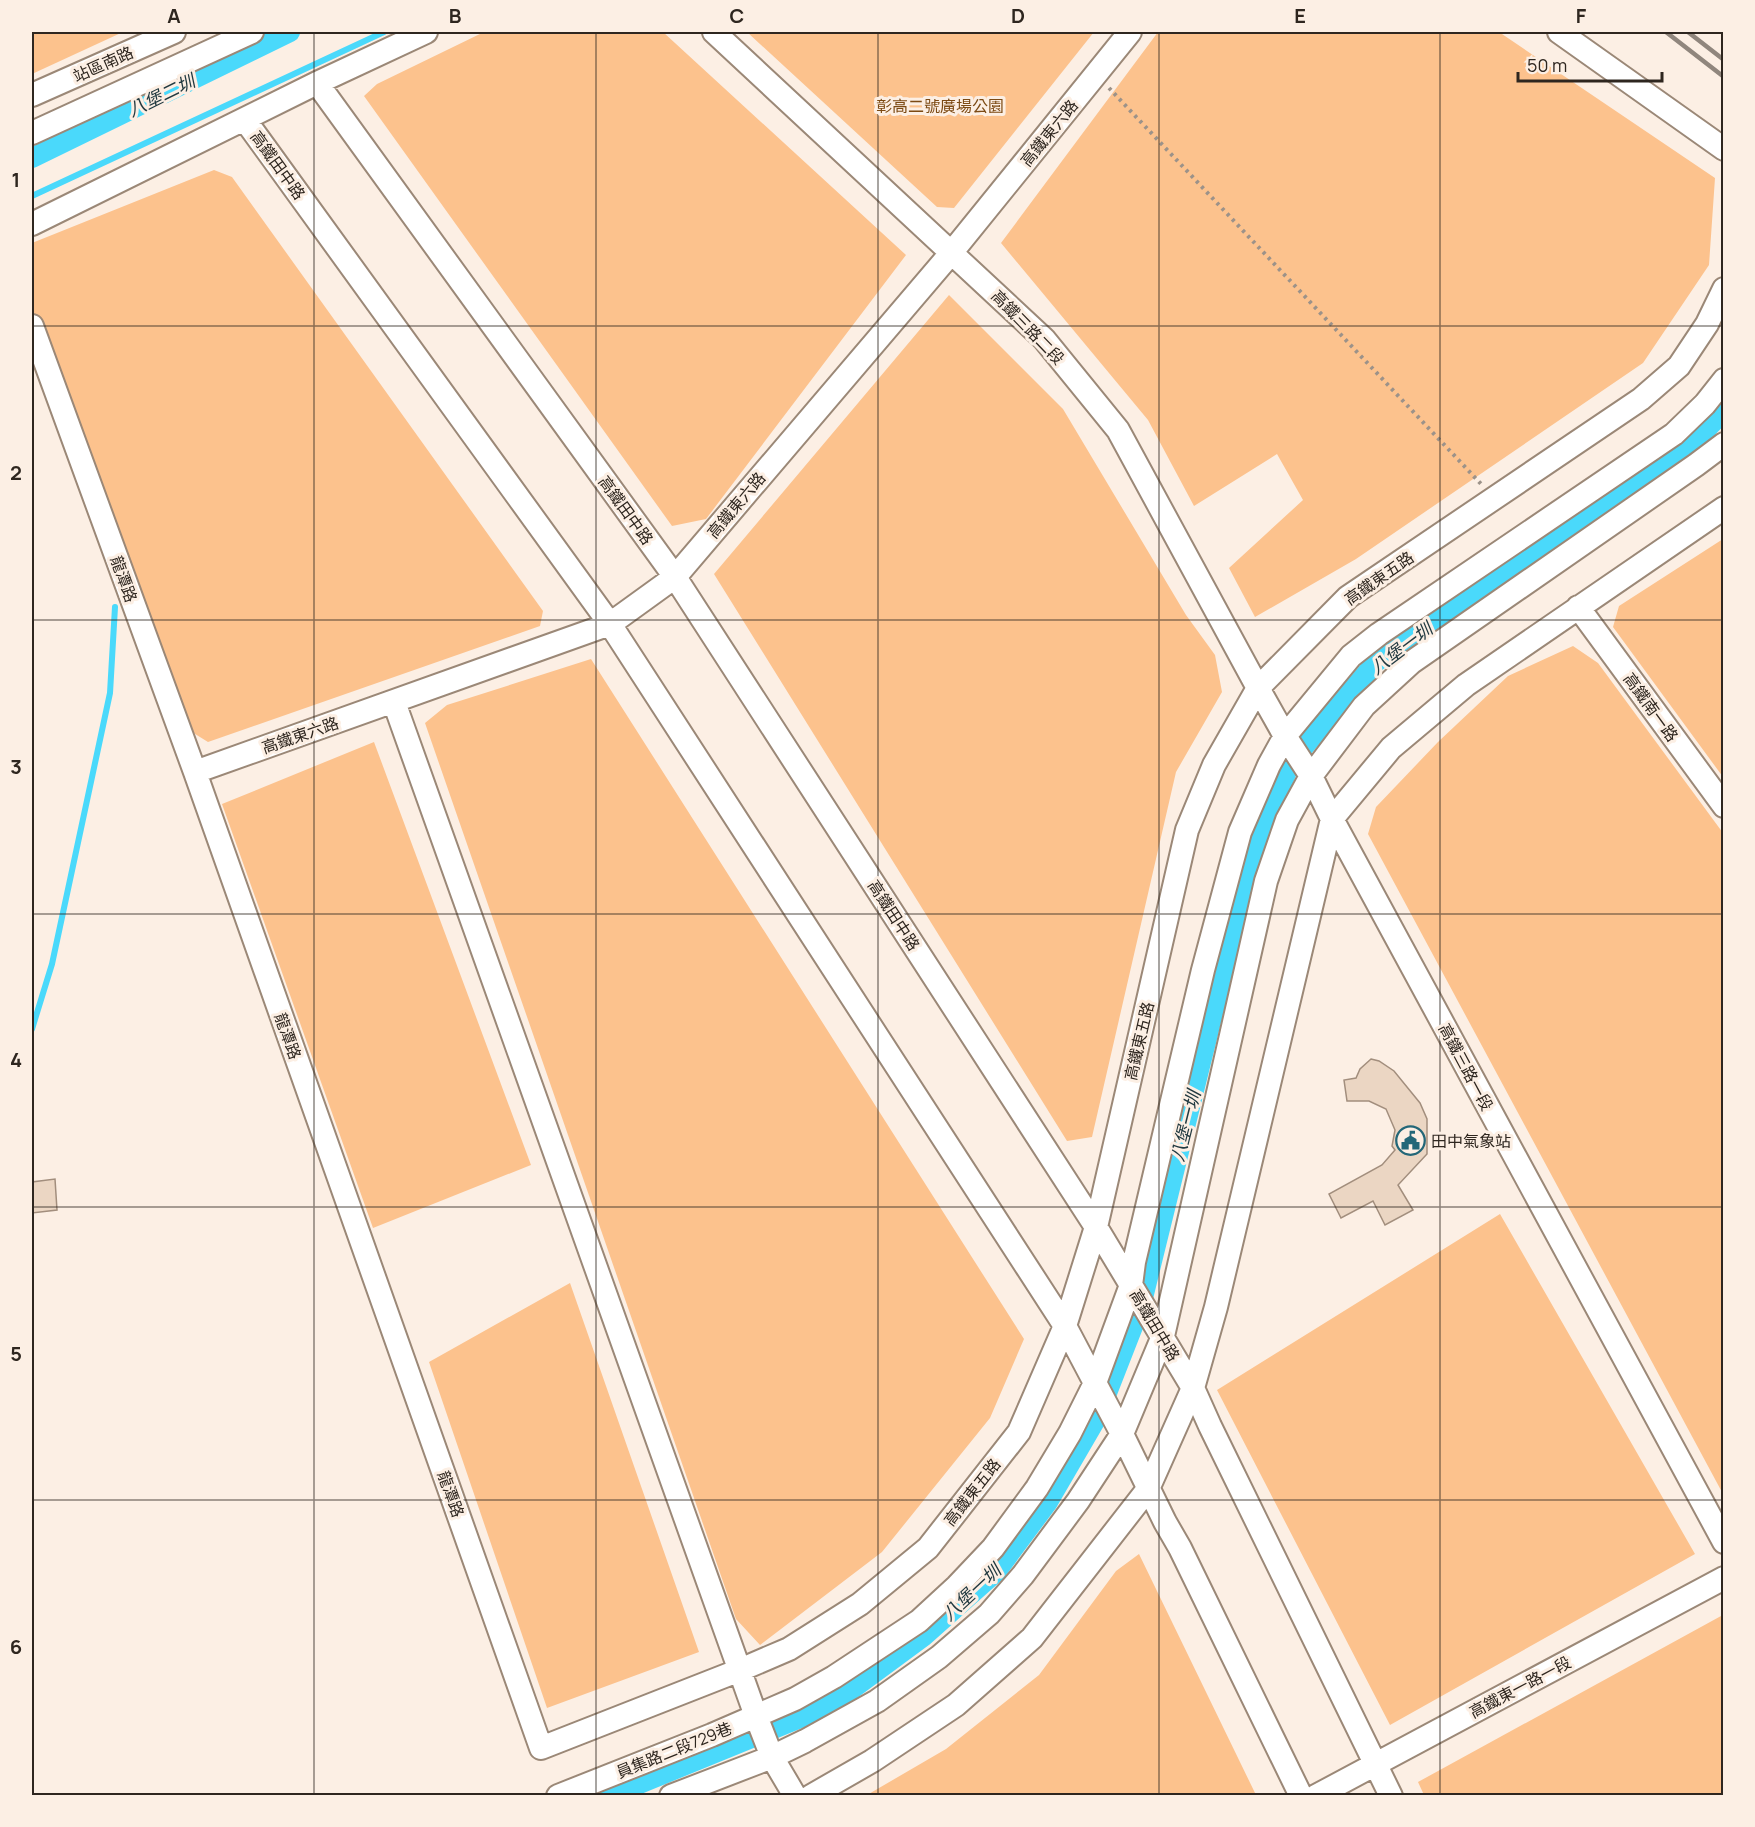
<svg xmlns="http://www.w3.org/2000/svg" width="1755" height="1827" font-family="Manrope,'Noto Sans TC',sans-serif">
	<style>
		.green { fill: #fcc28d }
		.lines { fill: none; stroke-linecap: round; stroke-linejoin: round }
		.stream { stroke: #4ad9fb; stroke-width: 6 }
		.canal { stroke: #4ad9fb; stroke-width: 20 }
		.building { fill: #ebd6c3; stroke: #a28e7d; stroke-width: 1.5 }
		.minor-casing { stroke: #9b8877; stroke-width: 26 }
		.path { stroke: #9c9289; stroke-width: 4; stroke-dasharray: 3 4.5; stroke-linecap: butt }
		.minor { stroke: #fff; stroke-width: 22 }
		.rail { stroke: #90867d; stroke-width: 4.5 }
		.grid { fill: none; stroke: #2e261f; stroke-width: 1.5; stroke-opacity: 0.55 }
		.labels { text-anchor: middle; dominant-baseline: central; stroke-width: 6; stroke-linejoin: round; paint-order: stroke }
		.street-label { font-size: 16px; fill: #2e261f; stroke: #fcefe4 }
		.park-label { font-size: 16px; fill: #7c4a13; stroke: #fcefe4 }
		.poi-label { font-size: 16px; fill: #2e261f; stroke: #fcefe4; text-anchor: start }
		.water-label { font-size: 18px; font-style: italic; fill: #213940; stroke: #fcefe4 }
		.neatline { fill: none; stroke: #2e261f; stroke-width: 2 }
		.grid-label { font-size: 20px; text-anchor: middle; font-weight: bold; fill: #2e261f }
	</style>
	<rect width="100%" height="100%" fill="#fcefe4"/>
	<!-- green -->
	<path class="green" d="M32 32H123L32 74Z
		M484 32H663L906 255 706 519 672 526 364 96 377 84Z
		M747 32H1094L954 208 937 207Z
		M1158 32H1499L1715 178 1709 265 1643 363 1356 559 1255 617 1229 568 1303 500 1277 454 1194 506 1148 420 1001 243Z
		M214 170 232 177 543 611 540 626 208 742 187 729 32 307V243Z
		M949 295 1063 409 1186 615 1215 655 1222 692 1176 772 1092 1137 1067 1141 714 574Z
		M1723 539V777L1613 627 1619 606Z
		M1573 646 1598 663 1723 833V1494L1368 834 1376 807 1438 742 1508 676Z
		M591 659 1024 1339 990 1418 882 1552 760 1645 736 1619 425 723 447 705Z
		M374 742 531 1165 373 1228 222 804Z
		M1500 1214 1695 1554 1390 1725 1217 1390Z
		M570 1283 699 1652 547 1708 429 1362Z
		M1139 1554 1256 1795H867L946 1749 1039 1675 1116 1571Z
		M1721 1616 1724 1621 1723 1795H1424L1418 1782Z"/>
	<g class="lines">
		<!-- stream -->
		<path class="stream" d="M32 196 384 32
			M32 1029 52 964 110 693 115 607"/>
		<!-- canal -->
		<path class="canal" d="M32 158 290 32
			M610 1796 810 1714 843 1696 923 1637 996 1572 1048 1502 1098 1416 1141 1306 1253 851 1291 762 1376 662 1694 442 1724 411"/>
	</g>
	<!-- building -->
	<path class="building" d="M1371 1059 1379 1061 1394 1071 1420 1103 1427 1119V1154L1398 1185 1413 1210 1385 1225 1373 1201 1341 1218 1329 1194 1382 1165 1395 1150 1392 1146 1395 1130 1386 1109 1369 1101H1347L1344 1080 1356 1078 1360 1069Z
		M55 1179 57 1210 32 1213V1182Z"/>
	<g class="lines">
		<defs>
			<path id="minor" d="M714 32 1044 339 1118 430 1258 688 1285 736 1311 776 1332 819 1724 1542
				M1559 32 1724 149
				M317 83 675 577 1096 1227 1193 1388 1210 1426 1391 1796
				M32 95 174 32
				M245 120 610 624 1065 1326 1122 1434 1165 1522 1180 1548 1301 1796
				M32 133 252 32
				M32 224 317 83 426 32
				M32 326 195 772 541 1748 740 1670 789 1649 860 1604 928 1548 1019 1432 1065 1326 1096 1227 1187 830 1214 765 1258 688 1348 597 1641 399 1679 366 1707 324 1724 289
				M1578 607 1724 806
				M394 702 756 1716 772 1757 795 1796
				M195 772 610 624 675 577 952 252 1130 32
				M558 1796 712 1735 795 1699 834 1677 919 1621 957 1586 993 1548 1037 1488 1070 1433 1095 1383 1131 1285 1134 1262 1203 970 1240 832 1269 765 1285 736 1351 656 1379 634 1674 434 1705 404 1724 380
				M671 1796 772 1757 805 1741 877 1701 939 1657 989 1614 1023 1575 1078 1501 1122 1434 1163 1336 1266 881 1287 820 1311 776 1364 706 1412 662 1696 465 1724 444
				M811 1796 872 1761 956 1705 1032 1638 1148 1489 1193 1388 1216 1307 1332 819 1391 748 1466 685 1724 508
				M1316 1796 1724 1578"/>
		</defs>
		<!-- minor casing -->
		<use href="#minor" class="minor-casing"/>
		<!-- path -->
		<path class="path" d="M1109 88 1482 485"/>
		<!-- minor -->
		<use href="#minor" class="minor"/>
		<!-- rail -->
		<path class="rail" d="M1666 32 1724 77
			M1688 32 1724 60"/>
	</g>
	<!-- grid -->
	<path class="grid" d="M314 32V1796M596 32V1796M878 32V1796M1159 32V1796M1440 32V1796M32 326H1724M32 620H1724M32 914H1724M32 1207H1724M32 1500H1724"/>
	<!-- icons -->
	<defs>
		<symbol id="civic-ring" viewBox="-11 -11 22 22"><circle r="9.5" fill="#fcefe4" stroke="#236778" stroke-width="1.5"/><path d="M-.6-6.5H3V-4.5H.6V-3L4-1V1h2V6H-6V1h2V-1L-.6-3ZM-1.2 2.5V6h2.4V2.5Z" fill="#236778"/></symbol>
	</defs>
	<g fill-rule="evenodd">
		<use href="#civic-ring" x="1394" y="1124" width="33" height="33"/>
	</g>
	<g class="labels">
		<!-- street labels -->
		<g class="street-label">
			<text transform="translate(103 64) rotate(-24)">站區南路</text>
			<text transform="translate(1049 133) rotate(-51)">高鐵東六路</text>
			<text transform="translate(278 165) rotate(54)">高鐵田中路</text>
			<text transform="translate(1028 327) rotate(46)">高鐵三路二段</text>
			<text transform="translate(736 505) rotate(-50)">高鐵東六路</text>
			<text transform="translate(626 510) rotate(54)">高鐵田中路</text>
			<text transform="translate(1379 578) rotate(-35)">高鐵東五路</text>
			<text transform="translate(124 579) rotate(70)">龍潭路</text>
			<text transform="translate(1651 707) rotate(54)">高鐵南一路</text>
			<text transform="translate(300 735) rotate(-19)">高鐵東六路</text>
			<text transform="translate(894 915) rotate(57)">高鐵田中路</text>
			<text transform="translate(288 1036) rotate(70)">龍潭路</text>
			<text transform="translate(1139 1041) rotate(-77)">高鐵東五路</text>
			<text transform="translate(1466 1067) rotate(62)">高鐵三路一段</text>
			<text transform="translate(1155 1325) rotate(59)">高鐵田中路</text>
			<text transform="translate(972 1492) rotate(-52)">高鐵東五路</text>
			<text transform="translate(451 1494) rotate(70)">龍潭路</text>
			<text transform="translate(1520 1687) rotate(-28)">高鐵東一路一段</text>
			<text transform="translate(674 1750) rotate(-22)">員集路二段729巷</text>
		</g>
		<!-- park labels -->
		<g class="park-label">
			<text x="940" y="106">彰高二號廣場公園</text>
		</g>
		<!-- poi labels -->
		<g class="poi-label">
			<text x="1431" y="1141">田中氣象站</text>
		</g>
		<!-- water labels -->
		<g class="water-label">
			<text transform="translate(161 95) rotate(-26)">八堡二圳</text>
			<text transform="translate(1401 648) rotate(-37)">八堡一圳</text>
			<text transform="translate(1185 1126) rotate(-76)">八堡一圳</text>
			<text transform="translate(971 1592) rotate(-43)">八堡一圳</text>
		</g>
	</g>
	<!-- border -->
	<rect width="1755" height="1827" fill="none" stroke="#fcefe4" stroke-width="66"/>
	<!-- scale -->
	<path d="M1518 72v9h144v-9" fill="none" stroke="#2e261f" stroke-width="3"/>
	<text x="1527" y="72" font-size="18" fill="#2e261f" stroke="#fcefe4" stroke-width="4.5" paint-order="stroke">50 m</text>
	<rect x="33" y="33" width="1689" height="1761" class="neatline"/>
	<g class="grid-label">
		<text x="174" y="23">A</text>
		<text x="455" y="23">B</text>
		<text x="737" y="23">C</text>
		<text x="1018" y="23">D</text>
		<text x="1300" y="23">E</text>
		<text x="1581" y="23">F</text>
		<text x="16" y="187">1</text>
		<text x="16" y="480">2</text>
		<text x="16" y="774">3</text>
		<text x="16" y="1067">4</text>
		<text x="16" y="1361">5</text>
		<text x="16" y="1654">6</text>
	</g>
</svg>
